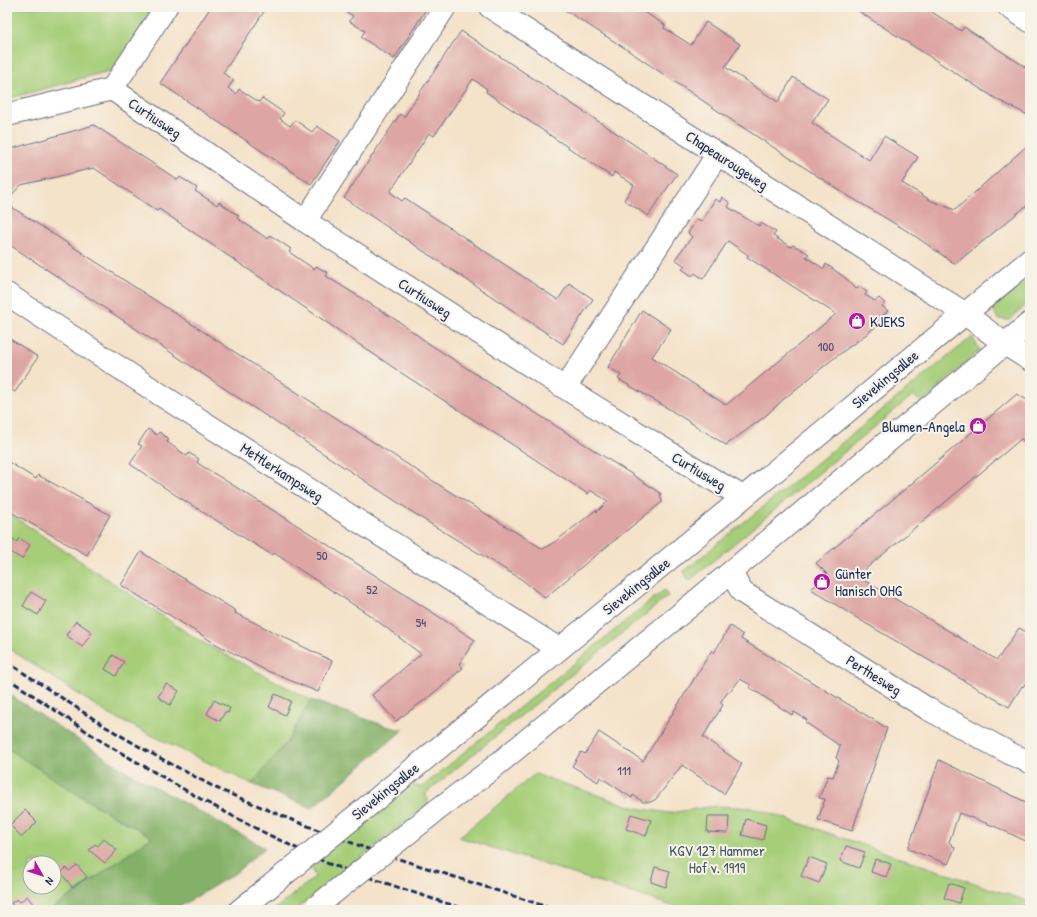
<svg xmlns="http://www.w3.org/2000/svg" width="1037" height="917" font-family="'Patrick Hand',sans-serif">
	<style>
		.green { fill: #a6ce78; stroke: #607e6b; fill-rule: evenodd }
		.forest { fill: #84b168; stroke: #507063 }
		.building { fill: #dda5a3 }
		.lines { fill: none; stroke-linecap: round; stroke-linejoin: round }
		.minor-casing { stroke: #676e83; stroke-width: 24 }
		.major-casing { stroke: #676e83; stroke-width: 24 }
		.minor { stroke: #fff; stroke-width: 22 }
		.major { stroke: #fff; stroke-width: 22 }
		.rail { stroke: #1b2f5e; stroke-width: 3; stroke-dasharray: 6 3; stroke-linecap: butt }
		.major-bridge-casing { stroke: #676e83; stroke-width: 24; stroke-linecap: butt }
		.major-bridge { stroke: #fff; stroke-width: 22 }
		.labels { text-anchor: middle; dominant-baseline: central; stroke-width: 4; stroke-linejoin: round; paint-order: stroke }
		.number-label { font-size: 13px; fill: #4c4c6f }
		.street-label { font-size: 15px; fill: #1b2f5e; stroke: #f7f3e8 }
		.poi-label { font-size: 15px; fill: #1b2f5e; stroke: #f7f3e8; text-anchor: start }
		.park-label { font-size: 15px; fill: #3e5764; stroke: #f7f3e8 }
	</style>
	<rect width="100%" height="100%" fill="#f7f3e8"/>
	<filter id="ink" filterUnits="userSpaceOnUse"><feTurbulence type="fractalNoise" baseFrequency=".025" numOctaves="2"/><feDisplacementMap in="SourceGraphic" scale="8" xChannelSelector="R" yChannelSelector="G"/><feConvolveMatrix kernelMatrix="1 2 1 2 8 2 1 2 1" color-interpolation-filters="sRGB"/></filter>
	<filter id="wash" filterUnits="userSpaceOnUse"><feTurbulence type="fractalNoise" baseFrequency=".012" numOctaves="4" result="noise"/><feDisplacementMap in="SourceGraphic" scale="16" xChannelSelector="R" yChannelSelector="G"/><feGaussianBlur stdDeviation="0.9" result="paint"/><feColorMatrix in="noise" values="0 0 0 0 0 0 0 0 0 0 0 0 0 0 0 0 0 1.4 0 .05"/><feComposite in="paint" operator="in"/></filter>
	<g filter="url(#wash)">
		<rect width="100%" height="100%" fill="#f4e2c9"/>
		<!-- green -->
		<path class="green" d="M7 7H157L116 69 7 99Z
			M1030 278V302L1009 320 998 319 992 308Z
			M972 337 980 350 922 403 913 395 689 581 684 571Z
			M7 512 198 640 311 700 287 742 252 784 110 715 7 647Z
			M664 590 668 596 426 793 428 804 295 910H274L315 877 311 865 411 785 422 787Z
			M7 748 88 801 152 837 51 910H7ZM30 863H54V887H30Z
			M535 774 636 808 669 813 715 806 755 808 1030 902V910H685L459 837Z"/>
		<!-- forest -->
		<path class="forest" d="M7 693 126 771 265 848 234 874 174 910H51L152 837 88 801 7 748Z
			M311 700 389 727 403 730 312 808 252 784 287 742Z"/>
		<g id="blocks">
			<!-- building -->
			<path class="building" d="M211 7H267L223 73 234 80 228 88 236 94 239 89 259 102 262 98 284 113 280 119 290 126 295 120 312 132 317 126 340 141 311 184 160 83Z
				M339 7H426L427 8 394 59 361 37 365 31 349 21 353 16Z
				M560 7H636L665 25 664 28 691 45 706 22 740 44 725 67 778 102 793 77 828 99 812 123 869 160 884 136 918 157 902 183 932 201 955 210 1030 143V203L955 264 912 234 842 192 730 119 623 47Z
				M859 7H931L929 10 961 31 964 27 1030 70V116L998 100 858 11 861 8Z
				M461 31 633 144 677 174 648 216 624 200 634 185 614 172 612 177 486 92 487 89 473 79 434 136 429 133 390 192 402 201 405 198 558 300 569 283 593 299 563 344 344 198 400 114 404 117 411 106Z
				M94 125 178 180 180 177 197 188 195 191 217 205 219 202 239 216 237 218 268 239 270 235 291 249 289 252 314 269 316 266 328 273 326 276 401 323 428 343 531 410 636 477 660 493 662 502 579 569 545 598 521 579 426 521 222 387 145 335 7 243V204L447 490 543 549 556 541 596 510 597 512 608 501 590 490 588 494 510 443 406 376 159 209 157 211 94 168 21 185 7 200V150Z
				M722 197 730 203 728 207 744 217 759 226 761 223 776 232 773 236 791 247 793 245 809 254 806 257 824 269 826 264 836 271 848 280 856 289 860 287 867 292 865 295 875 301 879 298 885 303 882 306 888 311 876 321 878 324 868 333 833 359 785 398 763 418 726 445 661 404 618 379 621 375 608 367 642 310 671 329 652 357 726 405 836 314 747 257 748 255 728 241 703 279 695 273 692 276 682 269 685 266 675 259 692 237 688 233 697 219 702 221 715 199 720 202Z
				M7 337 38 357 15 392 7 387Z
				M1017 394 1030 402V445L1021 439 857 576 997 660 1019 628 1030 634V676L1023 687 1022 686 1009 707 865 623 811 589 828 575 816 563 904 490Z
				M148 429 157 435 159 432 169 439 167 442 187 456 189 453 199 459 197 462 199 464 311 534 475 640 459 664 463 668 430 696 396 721 372 695 421 654 368 614 274 553 272 555 177 496 130 464 142 446 138 444Z
				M7 461 36 479 38 475 110 515 87 555 7 510Z
				M19 538 30 545 22 559 7 550 13 539 17 542Z
				M141 552 236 611 235 613 332 661 318 692 265 670 216 644 121 585Z
				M31 592 46 601 38 615 23 606Z
				M76 621 92 632 82 647 66 635Z
				M730 626 743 635 741 639 887 728 852 831 818 820 825 799 819 798 828 776 833 777 839 761 836 758 840 746 805 722 807 720 794 712 792 715 749 687 751 685 740 679 731 691 730 690 720 702 723 705 703 737 742 764 724 794 682 765 656 799 651 802H643L633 795 632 798 600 777 598 782 572 766 581 752 585 754 599 732 643 761 712 650 714 653Z
				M113 655 124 662 116 676 105 669Z
				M166 684 179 691 170 705 158 697Z
				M275 694 291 701 285 715 269 707Z
				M214 700 230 708 228 713 225 712 220 721 207 714Z
				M939 760 1030 804V843L996 827 959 813 949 842 955 848 948 864 908 849 930 786Z
				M25 810 37 822 22 837 10 825Z
				M631 814 651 820 646 836 626 829Z
				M708 816H729L728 833 707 832Z
				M746 819 766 825 763 840 742 835Z
				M104 839 117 850 105 863 89 850 95 844 98 846Z
				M846 846 865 852 859 868 840 861Z
				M809 857 827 864 819 883 801 876Z
				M875 859 891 864 886 877 871 872Z
				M77 865 87 877 73 888 61 873 66 868 69 871Z
				M655 867 670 871 666 887 651 882Z
				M949 883 964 888 959 903 944 898Z
				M27 896 37 909 35 910H16L11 903 17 899 20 902Z"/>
		</g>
	</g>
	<g filter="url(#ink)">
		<use href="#blocks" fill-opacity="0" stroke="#676e83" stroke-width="1"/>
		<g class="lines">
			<defs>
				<path id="minor" d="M490 7 964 313 1005 344 1030 360
					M1009 7 1030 21
					M112 89 305 221 565 388 717 482 743 497
					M7 115 112 89 166 7
					M305 221 445 7
					M7 294 161 395 559 649
					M565 388 717 155
					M731 573 742 592 928 709 1013 755 1030 762"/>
				<path id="major" d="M385 792 663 564 1030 260
					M437 810 488 772 690 606 1030 323
					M240 910 269 887"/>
			</defs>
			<!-- minor casing -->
			<use href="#minor" class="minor-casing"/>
			<!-- major casing -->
			<use href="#major" class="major-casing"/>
			<!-- minor -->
			<use href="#minor" class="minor"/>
			<!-- major -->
			<use href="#major" class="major"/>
			<!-- rail -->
			<path class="rail" d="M7 662 106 727 147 751 216 788 292 820 368 849 557 910
				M7 678 104 743 206 802 267 834 329 864 433 899 468 910"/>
			<defs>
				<path id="major-bridge" d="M269 887 385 792
					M317 906 437 810"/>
			</defs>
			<!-- major-bridge casing -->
			<use href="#major-bridge" class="major-bridge-casing"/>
			<!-- major-bridge -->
			<use href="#major-bridge" class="major-bridge"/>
		</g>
	</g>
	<!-- icons -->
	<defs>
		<symbol id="shop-disc" viewBox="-11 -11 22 22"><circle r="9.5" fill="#b5179e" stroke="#f7f3e8"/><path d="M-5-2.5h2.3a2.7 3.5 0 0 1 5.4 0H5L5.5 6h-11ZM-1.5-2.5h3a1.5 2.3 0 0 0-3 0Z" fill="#fff"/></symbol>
	</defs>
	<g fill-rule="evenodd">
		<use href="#shop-disc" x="847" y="311" width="20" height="20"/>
		<use href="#shop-disc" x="968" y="416" width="20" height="20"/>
		<use href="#shop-disc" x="812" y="572" width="20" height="20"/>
	</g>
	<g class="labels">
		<!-- number labels -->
		<g class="number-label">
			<text x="826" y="346">100</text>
			<text x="322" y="555">50</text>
			<text x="372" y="589">52</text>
			<text x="421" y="622">54</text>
			<text x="624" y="770">111</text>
		</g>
		<!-- street labels -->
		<g class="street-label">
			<text transform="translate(155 118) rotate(34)">Curtiusweg</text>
			<text transform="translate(727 160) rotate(33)">Chapeaurougeweg</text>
			<text transform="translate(425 298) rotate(33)">Curtiusweg</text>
			<text transform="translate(885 379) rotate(-40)">Sievekingsallee</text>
			<text transform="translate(699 471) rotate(31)">Curtiusweg</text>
			<text transform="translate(282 472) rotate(33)">Mettlerkampsweg</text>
			<text transform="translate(636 586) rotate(-39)">Sievekingsallee</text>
			<text transform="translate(874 675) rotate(32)">Perthesweg</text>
			<text transform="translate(385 791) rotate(-39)">Sievekingsallee</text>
		</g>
		<!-- poi labels -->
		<g class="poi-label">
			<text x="870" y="321">KJEKS</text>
			<text x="965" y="426" text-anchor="end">Blumen-Angela</text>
			<text x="835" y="573">Günter<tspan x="835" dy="17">Hanisch OHG</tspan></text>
		</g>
		<!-- park labels -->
		<g class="park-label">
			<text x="717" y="850">KGV 127 Hammer<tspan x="717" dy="17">Hof v. 1919</tspan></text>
		</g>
	</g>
	<!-- margin -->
	<rect width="1037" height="917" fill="none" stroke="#f7f3e8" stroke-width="24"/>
	<!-- north arrow -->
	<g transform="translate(42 875) rotate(129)"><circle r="19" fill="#f7f3e8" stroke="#9fa5b1"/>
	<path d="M0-3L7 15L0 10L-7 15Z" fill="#b5179e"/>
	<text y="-6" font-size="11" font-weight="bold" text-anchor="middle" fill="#1b2f5e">N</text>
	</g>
</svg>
